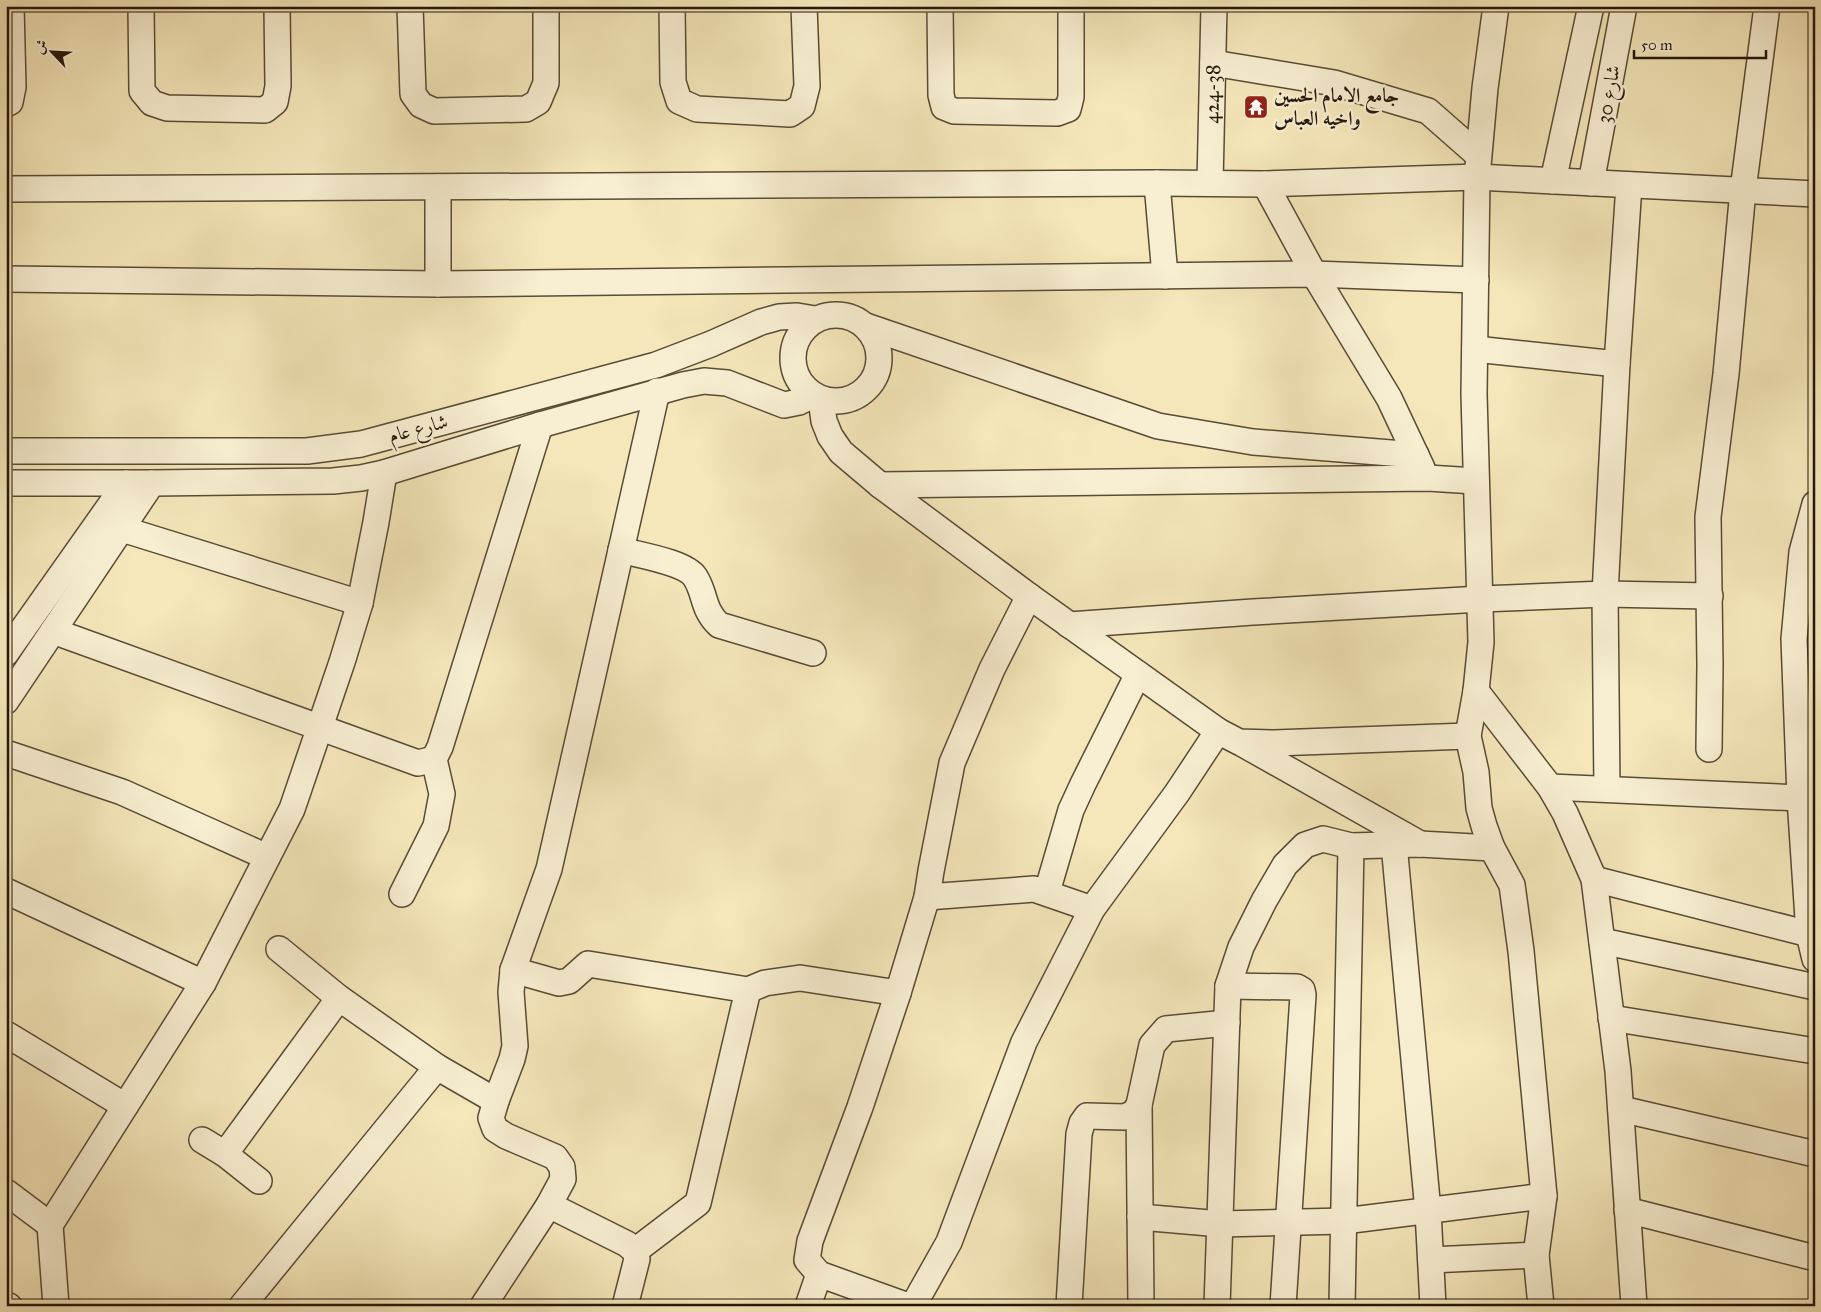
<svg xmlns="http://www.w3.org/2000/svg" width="1821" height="1312" font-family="'IM FELL Great Primer',Amiri,serif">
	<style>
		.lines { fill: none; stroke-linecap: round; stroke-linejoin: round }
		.minor-casing { stroke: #594b36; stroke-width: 28 }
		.minor { stroke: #f8efd2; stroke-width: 25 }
		.labels { text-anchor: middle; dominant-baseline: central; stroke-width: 5; stroke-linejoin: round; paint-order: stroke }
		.street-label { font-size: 20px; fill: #25170a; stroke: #f8efd2 }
		.poi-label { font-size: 20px; font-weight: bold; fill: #25170a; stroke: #f8efd2; text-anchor: start }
	</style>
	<rect width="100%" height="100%" fill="#f5e7ba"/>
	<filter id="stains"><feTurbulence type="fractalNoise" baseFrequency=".004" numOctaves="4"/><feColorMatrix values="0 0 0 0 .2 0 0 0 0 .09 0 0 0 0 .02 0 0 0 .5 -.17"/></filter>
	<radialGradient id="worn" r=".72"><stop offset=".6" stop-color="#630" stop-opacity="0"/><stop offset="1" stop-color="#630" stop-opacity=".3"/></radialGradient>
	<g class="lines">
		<defs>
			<g id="minor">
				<path d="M141 6 142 91 152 103 167 108 265 110 275 102 278 86 277 6"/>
				<path d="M410 6 413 94 421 105 434 111 526 109 538 102 546 83V6"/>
				<path d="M672 6 673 82 679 101 697 109 790 114 802 106 807 86 804 6"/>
				<path d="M940 6 941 95 944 107 954 111 1057 113 1068 109 1071 97V6"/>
				<path d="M1496 6 1485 88 1477 177 1474 394 1481 642 1476 691 1468 736 1476 772 1479 808 1484 826 1492 848 1512 885 1521 951 1544 1196 1536 1255 1541 1306"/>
				<path d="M1213 63 1334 83 1428 111 1478 155"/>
				<path d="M6 104 10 102 13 87 11 6"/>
				<path d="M1553 181 1591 6"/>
				<path d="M1157 183 1165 276"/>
				<path id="s1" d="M1210 183 1214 6"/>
				<path d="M1591 183 1624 6"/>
				<path d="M1265 184 1314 274 1389 398 1422 468"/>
				<path d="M438 187V284"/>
				<path d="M6 189 1157 183 1265 184 1477 177 1815 194"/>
				<path d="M6 279 438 284 1314 274 1476 280"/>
				<circle cx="836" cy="358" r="43"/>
				<path d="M866 326 1158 426 1253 442 1416 455"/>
				<path d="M1475 349 1617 364"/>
				<path d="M821 399 824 421 830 436 841 452 880 485 1029 596 1218 731 1239 742 1274 743 1468 736"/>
				<path d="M6 451H307L361 444 656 365 711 344 761 322 779 317 797 316 815 319"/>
				<path d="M6 483H152L333 481 361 478 384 473 540 425 683 385 704 381 727 383 784 405 799 402 813 395"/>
				<path d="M880 485 1428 478 1475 481"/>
				<path d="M1815 504 1802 552 1794 639 1800 798 1809 934 1815 959"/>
				<path d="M122 529 360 603"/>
				<path d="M621 550C638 555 685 562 695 577 706 594 702 609 719 625L813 653"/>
				<path d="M1069 625 1253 612 1481 599 1605 594 1710 596"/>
				<path d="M53 631 418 763 434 759"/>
				<path d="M6 653 126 483"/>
				<path d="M1476 691 1550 787 1565 813 1594 879 1618 1071 1634 1306"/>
				<path d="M6 701 152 483"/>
				<path d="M1243 744 1420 844"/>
				<path d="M1709 749 1710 665 1708 517 1726 374 1743 190 1767 6"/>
				<path d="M6 753 122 792 267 857"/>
				<path d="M1550 787 1800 798"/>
				<path d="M1607 789 1605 594 1617 364 1629 185"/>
				<path d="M1394 844 1428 1211 1433 1306"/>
				<path d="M1594 879 1809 934"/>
				<path d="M6 891 203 983"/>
				<path d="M1047 892 1071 810 1083 784 1138 674"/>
				<path d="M402 894 436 826 442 794 434 759 440 747 540 425"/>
				<path d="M927 897 1034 889 1092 909"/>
				<path d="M1602 941 1815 987"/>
				<path d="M279 949 339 998 437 1067 496 1101"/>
				<path d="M513 970 559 983 569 981 588 964 748 990 765 983 800 978 898 993"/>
				<path d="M1228 986 1297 987 1302 990 1303 995 1283 1306"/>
				<path d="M1611 1018 1815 1051"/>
				<path d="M6 1034 125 1106"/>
				<path d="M1139 1105 1141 1306"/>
				<path d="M1621 1109 1815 1154"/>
				<path d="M202 1140 225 1154 259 1181"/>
				<path d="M225 1154 339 998"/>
				<path d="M6 1192 50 1225"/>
				<path d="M549 1205 627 1244 635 1251 637 1259 625 1306"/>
				<path d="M1627 1210 1815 1258"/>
				<path d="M1140 1217 1221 1224 1344 1221 1544 1196"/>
				<path d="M635 1251 698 1203 748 990"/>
				<path d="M1431 1260 1536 1255"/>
				<path d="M6 1305 9 1306"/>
				<path d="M56 1306 50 1225 203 983 292 809 342 662 360 603 376 522 384 473"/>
				<path d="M242 1306 437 1067"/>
				<path d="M483 1306 549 1205 563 1179 562 1167 555 1157 506 1136 495 1129 491 1118 496 1101 512 1059 515 1046 511 992 513 970 549 869 657 391"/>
				<path d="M808 1306 819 1274"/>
				<path d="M908 1306 819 1274 807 1260 810 1241 860 1107 898 993 927 897 931 871 952 763 992 669 1029 596"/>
				<path d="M913 1306 949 1242 1024 1042 1092 909 1177 793 1218 731"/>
				<path d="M1069 1306 1079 1134 1082 1123 1087 1116 1124 1117 1134 1113 1139 1105 1152 1045 1166 1029 1227 1023"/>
				<path d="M1217 1306 1228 986 1241 947 1264 901 1285 865 1305 845 1323 839 1351 846 1420 844 1492 848"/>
				<path d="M1342 1306 1351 846"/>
			</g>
		</defs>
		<!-- minor casing -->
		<use href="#minor" class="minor-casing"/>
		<!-- minor -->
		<use href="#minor" class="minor"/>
	</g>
	<!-- icons -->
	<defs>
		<symbol id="temple-square" viewBox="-11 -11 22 22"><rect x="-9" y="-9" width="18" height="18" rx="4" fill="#8f2418" stroke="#f8efd2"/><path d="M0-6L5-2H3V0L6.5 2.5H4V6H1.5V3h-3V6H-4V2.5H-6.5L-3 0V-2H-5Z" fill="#fff"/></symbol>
	</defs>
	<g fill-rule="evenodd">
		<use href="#temple-square" x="1242" y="93" width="28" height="28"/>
	</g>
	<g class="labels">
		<!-- street labels -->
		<g class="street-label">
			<text stroke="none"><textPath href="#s1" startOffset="89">424-38</textPath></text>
			<text transform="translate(1608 94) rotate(-80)">شارع 30</text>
			<text transform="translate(418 428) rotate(-15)">شارع عام</text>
		</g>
		<!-- poi labels -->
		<g class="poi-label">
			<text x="1274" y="95">جامع الامام الحسين<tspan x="1274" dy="23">واخيه العباس</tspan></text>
		</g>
	</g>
	<!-- margin -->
	<rect width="1821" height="1312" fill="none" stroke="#f5e7ba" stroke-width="25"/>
	<rect x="8" y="8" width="1806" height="1297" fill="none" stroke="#25170a" stroke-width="2.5"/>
	<rect x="12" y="12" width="1796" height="1287" fill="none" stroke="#25170a"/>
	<!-- north arrow -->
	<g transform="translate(52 52) rotate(295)" stroke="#f8efd2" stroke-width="4" paint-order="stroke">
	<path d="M0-4L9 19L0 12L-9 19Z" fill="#25170a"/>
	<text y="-8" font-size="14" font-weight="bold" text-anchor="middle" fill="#25170a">ش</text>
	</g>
	<!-- scale -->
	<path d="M1634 50v8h132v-8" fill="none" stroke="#25170a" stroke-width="2.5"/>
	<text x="1641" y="50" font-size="15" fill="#25170a" stroke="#f8efd2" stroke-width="4" paint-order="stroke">50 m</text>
	<rect width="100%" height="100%" filter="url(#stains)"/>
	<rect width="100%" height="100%" fill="url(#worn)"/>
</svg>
